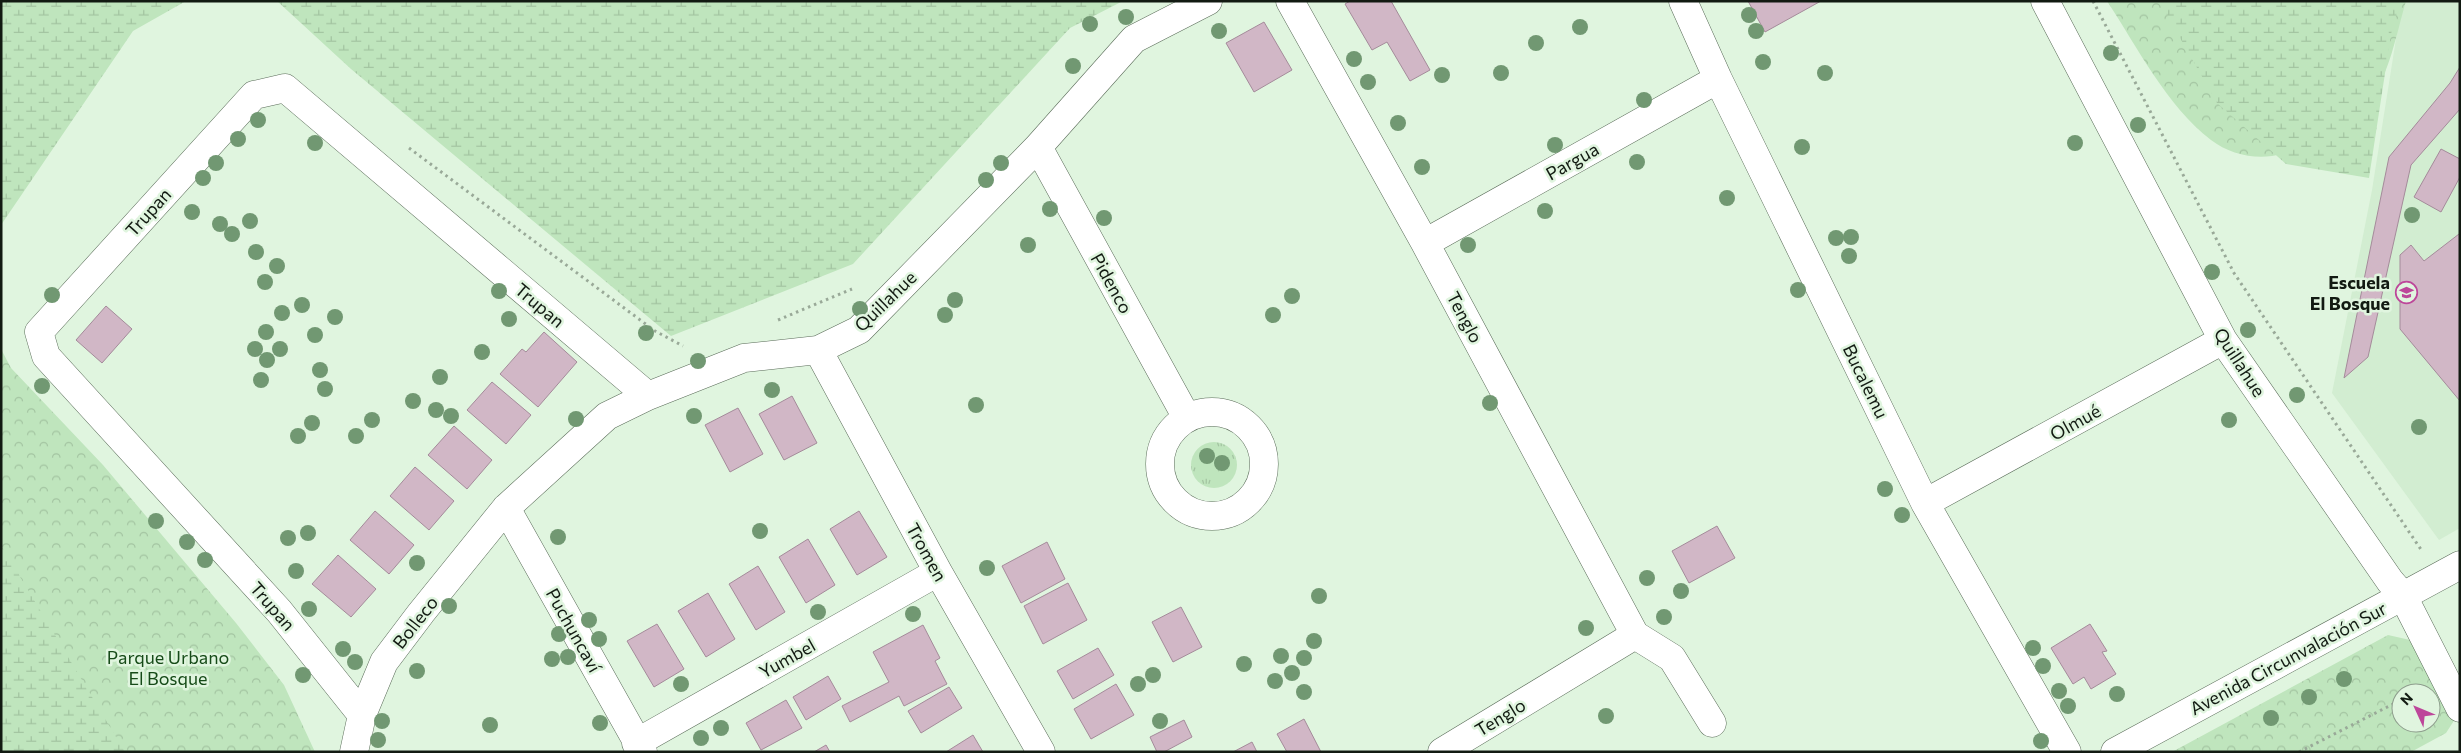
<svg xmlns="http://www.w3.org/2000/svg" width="2461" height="753" font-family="Commissioner,sans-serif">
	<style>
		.built { fill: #d2edd1 }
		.grass { fill: url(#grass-tufts) }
		.forest { fill: url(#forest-crowns); fill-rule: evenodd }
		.wetland { fill: url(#wetland-marsh) }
		.building { fill: #d1b7c6; stroke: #a48b9a }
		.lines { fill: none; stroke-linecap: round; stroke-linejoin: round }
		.street-casing { stroke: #5a6c59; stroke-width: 29 }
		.secondary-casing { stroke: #5a6c59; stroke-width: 29 }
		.path { stroke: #99a998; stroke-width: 3; stroke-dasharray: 2.5 4; stroke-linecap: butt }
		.street { stroke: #fff; stroke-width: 28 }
		.secondary { stroke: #fff; stroke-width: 28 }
		.tree { fill: #719872 }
		.labels { text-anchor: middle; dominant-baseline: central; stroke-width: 5; stroke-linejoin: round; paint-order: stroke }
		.street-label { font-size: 18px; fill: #121a12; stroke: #e0f5df }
		.poi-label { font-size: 18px; font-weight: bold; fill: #121a12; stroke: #e0f5df; text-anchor: end }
		.park-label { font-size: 18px; fill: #164b18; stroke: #e0f5df }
	</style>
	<defs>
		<pattern id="grass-tufts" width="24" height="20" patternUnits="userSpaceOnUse" patternTransform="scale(1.25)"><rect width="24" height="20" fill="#bfe5bd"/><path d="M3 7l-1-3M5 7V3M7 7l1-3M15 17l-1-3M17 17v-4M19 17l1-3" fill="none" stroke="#a3c4a1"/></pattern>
		<pattern id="forest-crowns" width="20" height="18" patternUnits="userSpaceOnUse" patternTransform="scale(1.25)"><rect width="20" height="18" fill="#bfe5bd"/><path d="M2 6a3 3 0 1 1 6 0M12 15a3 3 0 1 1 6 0" fill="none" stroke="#a3c4a1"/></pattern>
		<pattern id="wetland-marsh" width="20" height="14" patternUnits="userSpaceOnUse" patternTransform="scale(1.25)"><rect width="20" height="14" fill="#bfe5bd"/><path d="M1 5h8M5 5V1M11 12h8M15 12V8" fill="none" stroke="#a3c4a1"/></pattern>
	</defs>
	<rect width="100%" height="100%" fill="#e0f5df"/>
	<!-- built -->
	<path class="built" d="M2402 1H2460V528L2439 540 2332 393 2372 190Z"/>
	<!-- grass -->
	<path class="grass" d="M1191 465a23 23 0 1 1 46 0a23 23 0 1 1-46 0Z"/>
	<!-- forest -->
	<path class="forest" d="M2107 1H2406C2396 35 2390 74 2368 103 2358 117 2288 154 2272 156 2251 159 2228 153 2211 140 2166 105 2138 48 2107 1Z
		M1 349 11 368 103 465 236 623 284 685 315 752H1Z
		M2388 635 2419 642 2457 716 2446 733 2411 752H2172ZM2401 693H2431V723H2401Z"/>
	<!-- wetland -->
	<path class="wetland" d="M1 1H186L133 31 1 225Z
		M277 1H1123L1070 28 853 264 671 336 351 69Z
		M2159 1H2400L2391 34 2369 178 2286 164 2217 103Z
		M1 545 125 752H1Z"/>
	<!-- building -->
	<path class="building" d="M1350 1H1391L1430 70 1410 81 1387 42 1372 50 1345 4Z
		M1748 1H1821L1765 32Z
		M1264 22 1292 70 1254 92 1226 43Z
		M2460 67V109L2411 165 2368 357 2344 378 2389 157 2450 83Z
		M2441 149 2460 159V177L2441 212 2414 197Z
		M2459 234 2460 235V401L2400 329V255L2411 245 2424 261Z
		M106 306 132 329 102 363 76 340Z
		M544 332 577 362 538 407 500 374 522 349 526 352Z
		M492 382 531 415 506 444 467 410Z
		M792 396 817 443 784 460 759 414Z
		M738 408 763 454 730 472 705 425Z
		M454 426 492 460 467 489 428 455Z
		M415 467 454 501 429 530 390 496Z
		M375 511 414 545 389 574 350 540Z
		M859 511 887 557 857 575 830 529Z
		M1717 526 1735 558 1689 583 1672 551Z
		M808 539 835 585 806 603 779 557Z
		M1047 542 1065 579 1021 603 1002 566Z
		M338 555 376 589 351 617 312 584Z
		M758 566 785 612 756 630 729 584Z
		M1068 583 1087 620 1043 644 1024 606Z
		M708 593 735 639 706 657 678 611Z
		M1181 607 1202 647 1173 662 1152 622Z
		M657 624 684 669 654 687 627 641Z
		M2090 624 2107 651 2102 652 2116 674 2091 689 2084 677 2073 684 2051 648Z
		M923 625 940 658 935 661 947 684 904 706 899 696 850 722 842 706 889 682 873 652Z
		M1098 648 1114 675 1073 699 1057 671Z
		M828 676 841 699 806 720 793 697Z
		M1116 684 1134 715 1091 739 1074 709Z
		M949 687 962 708 921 733 908 711Z
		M786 700 802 728 761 750 746 723Z
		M1304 719 1321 752H1287L1277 734Z
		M1184 720 1192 737 1164 752H1157L1150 737Z
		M973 735 983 752H946Z
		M1252 742 1257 752H1233Z
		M826 745 830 752H814Z"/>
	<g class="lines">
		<defs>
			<path id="street" d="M1290 1 1425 243 1635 635 1672 658 1712 723
				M1683 1 1718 79 1925 503 2067 752
				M2045 1 2223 340 2390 581 2403 596 2460 708
				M1038 147 1187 418
				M1425 243 1718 79
				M818 350 938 572 1041 752
				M1160 464a52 52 0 1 1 104 0a52 52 0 1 1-104 0Z
				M1925 503 2223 340
				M506 508 643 752
				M362 715 279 611 46 356 39 332 254 95 285 88 648 396
				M636 743 938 572
				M354 752 362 715 384 662 421 613 506 508 607 416 648 396 744 358 818 350 859 330 1038 147 1134 39 1208 1
				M1442 752 1635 635"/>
			<path id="secondary" d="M2115 752 2460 565"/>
		</defs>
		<!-- street casing -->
		<use href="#street" class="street-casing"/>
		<!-- secondary casing -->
		<use href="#secondary" class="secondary-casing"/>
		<!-- path -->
		<path class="path" d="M2093 1 2234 273 2422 551
			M409 148 655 331 683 346
			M778 320 852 289
			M2299 752 2401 700"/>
		<!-- street -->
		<use href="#street" class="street"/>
		<!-- secondary -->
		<use href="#secondary" class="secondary"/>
	</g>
	<!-- trees -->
	<g class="tree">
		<circle cx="1749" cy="15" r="8"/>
		<circle cx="1126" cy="17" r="8"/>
		<circle cx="1090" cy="24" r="8"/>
		<circle cx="1580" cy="27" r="8"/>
		<circle cx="1219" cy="31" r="8"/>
		<circle cx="1756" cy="31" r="8"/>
		<circle cx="1536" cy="43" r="8"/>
		<circle cx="2111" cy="53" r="8"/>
		<circle cx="1354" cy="59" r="8"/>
		<circle cx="1763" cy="62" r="8"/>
		<circle cx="1073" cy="66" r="8"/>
		<circle cx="1501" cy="73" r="8"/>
		<circle cx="1825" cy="73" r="8"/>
		<circle cx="1442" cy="75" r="8"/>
		<circle cx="1368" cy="82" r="8"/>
		<circle cx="1644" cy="100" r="8"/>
		<circle cx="258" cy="120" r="8"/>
		<circle cx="1398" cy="123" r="8"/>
		<circle cx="2138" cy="125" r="8"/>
		<circle cx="238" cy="139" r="8"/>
		<circle cx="315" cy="143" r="8"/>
		<circle cx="2075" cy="143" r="8"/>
		<circle cx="1555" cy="145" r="8"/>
		<circle cx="1802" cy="147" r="8"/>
		<circle cx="1637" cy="162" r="8"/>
		<circle cx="216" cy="163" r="8"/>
		<circle cx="1001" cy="163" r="8"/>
		<circle cx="1422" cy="167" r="8"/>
		<circle cx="203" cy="178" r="8"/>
		<circle cx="986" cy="180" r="8"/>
		<circle cx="1727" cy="198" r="8"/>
		<circle cx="1050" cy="209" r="8"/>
		<circle cx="1545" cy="211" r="8"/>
		<circle cx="192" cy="212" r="8"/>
		<circle cx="2412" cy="215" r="8"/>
		<circle cx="1104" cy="218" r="8"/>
		<circle cx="250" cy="221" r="8"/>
		<circle cx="220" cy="224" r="8"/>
		<circle cx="232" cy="234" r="8"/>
		<circle cx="1851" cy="237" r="8"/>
		<circle cx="1836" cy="238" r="8"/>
		<circle cx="1028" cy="245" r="8"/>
		<circle cx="1468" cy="245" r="8"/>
		<circle cx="256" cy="252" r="8"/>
		<circle cx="1849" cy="256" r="8"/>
		<circle cx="277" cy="266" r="8"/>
		<circle cx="2212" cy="272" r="8"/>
		<circle cx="265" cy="282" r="8"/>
		<circle cx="1798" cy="290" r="8"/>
		<circle cx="499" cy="291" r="8"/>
		<circle cx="52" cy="295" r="8"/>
		<circle cx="1292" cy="296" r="8"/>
		<circle cx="955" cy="300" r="8"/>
		<circle cx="302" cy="305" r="8"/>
		<circle cx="860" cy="309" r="8"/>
		<circle cx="282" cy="313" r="8"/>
		<circle cx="945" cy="315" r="8"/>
		<circle cx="1273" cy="315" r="8"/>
		<circle cx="335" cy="317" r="8"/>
		<circle cx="509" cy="319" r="8"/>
		<circle cx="2248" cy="330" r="8"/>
		<circle cx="266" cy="332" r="8"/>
		<circle cx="646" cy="333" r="8"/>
		<circle cx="315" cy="335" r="8"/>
		<circle cx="255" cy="349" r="8"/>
		<circle cx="280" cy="349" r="8"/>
		<circle cx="482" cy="352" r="8"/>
		<circle cx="267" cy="360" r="8"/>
		<circle cx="698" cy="361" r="8"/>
		<circle cx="320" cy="370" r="8"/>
		<circle cx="440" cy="377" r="8"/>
		<circle cx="261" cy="380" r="8"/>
		<circle cx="42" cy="386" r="8"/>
		<circle cx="325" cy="389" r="8"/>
		<circle cx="772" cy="390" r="8"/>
		<circle cx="2297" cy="395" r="8"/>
		<circle cx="413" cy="401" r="8"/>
		<circle cx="1490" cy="403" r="8"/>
		<circle cx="976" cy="405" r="8"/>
		<circle cx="436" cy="410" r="8"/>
		<circle cx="451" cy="416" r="8"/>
		<circle cx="694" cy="416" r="8"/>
		<circle cx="576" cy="419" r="8"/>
		<circle cx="372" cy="420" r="8"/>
		<circle cx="2229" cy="420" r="8"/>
		<circle cx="312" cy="423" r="8"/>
		<circle cx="2419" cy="427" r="8"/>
		<circle cx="298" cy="436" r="8"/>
		<circle cx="356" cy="436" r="8"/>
		<circle cx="1207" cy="456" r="8"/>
		<circle cx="1222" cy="463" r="8"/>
		<circle cx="1885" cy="489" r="8"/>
		<circle cx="1902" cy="515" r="8"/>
		<circle cx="156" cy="521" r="8"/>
		<circle cx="760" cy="531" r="8"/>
		<circle cx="308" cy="533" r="8"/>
		<circle cx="558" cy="537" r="8"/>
		<circle cx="288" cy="538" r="8"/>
		<circle cx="187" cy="542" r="8"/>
		<circle cx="205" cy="560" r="8"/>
		<circle cx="417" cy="563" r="8"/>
		<circle cx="987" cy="568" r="8"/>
		<circle cx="296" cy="571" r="8"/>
		<circle cx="1647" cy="578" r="8"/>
		<circle cx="1681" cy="591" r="8"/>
		<circle cx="1319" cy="596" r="8"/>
		<circle cx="449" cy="606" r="8"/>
		<circle cx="309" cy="609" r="8"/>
		<circle cx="818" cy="612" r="8"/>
		<circle cx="913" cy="614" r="8"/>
		<circle cx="1664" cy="617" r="8"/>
		<circle cx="589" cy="620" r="8"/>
		<circle cx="1586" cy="628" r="8"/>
		<circle cx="559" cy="634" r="8"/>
		<circle cx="599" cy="639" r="8"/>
		<circle cx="1314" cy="641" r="8"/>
		<circle cx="2033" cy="648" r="8"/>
		<circle cx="343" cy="649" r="8"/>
		<circle cx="1281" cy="656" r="8"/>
		<circle cx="568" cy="657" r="8"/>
		<circle cx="1304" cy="658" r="8"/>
		<circle cx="552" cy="659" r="8"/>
		<circle cx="355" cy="662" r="8"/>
		<circle cx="1244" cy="664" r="8"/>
		<circle cx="2043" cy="666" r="8"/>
		<circle cx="417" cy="671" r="8"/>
		<circle cx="1292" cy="673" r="8"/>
		<circle cx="303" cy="675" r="8"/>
		<circle cx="1153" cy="675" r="8"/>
		<circle cx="2344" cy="679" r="8"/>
		<circle cx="1275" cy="681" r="8"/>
		<circle cx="681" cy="684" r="8"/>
		<circle cx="1138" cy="684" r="8"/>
		<circle cx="2059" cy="691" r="8"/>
		<circle cx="1304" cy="692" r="8"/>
		<circle cx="2117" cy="694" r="8"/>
		<circle cx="2309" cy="697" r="8"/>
		<circle cx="2068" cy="706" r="8"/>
		<circle cx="1606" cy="716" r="8"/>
		<circle cx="2271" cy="718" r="8"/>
		<circle cx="382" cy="721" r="8"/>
		<circle cx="1160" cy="721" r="8"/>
		<circle cx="600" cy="723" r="8"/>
		<circle cx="490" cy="725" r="8"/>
		<circle cx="721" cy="728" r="8"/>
		<circle cx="701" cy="738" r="8"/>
		<circle cx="378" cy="740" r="8"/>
		<circle cx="2041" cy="741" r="8"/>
	</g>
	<!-- icons -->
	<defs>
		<symbol id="school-ring" viewBox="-11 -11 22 22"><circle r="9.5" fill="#e0f5df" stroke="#bd469a" stroke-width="1.5"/><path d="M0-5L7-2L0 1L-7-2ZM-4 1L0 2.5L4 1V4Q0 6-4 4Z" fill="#bd469a"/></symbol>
	</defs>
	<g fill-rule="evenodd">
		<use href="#school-ring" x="2394" y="280" width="25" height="25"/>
	</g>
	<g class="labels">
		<!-- street labels -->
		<g class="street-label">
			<text transform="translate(1572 161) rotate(-29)">Pargua</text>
			<text transform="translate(148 212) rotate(-48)">Trupan</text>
			<text transform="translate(1112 283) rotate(61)">Pidenco</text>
			<text transform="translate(885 301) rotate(-44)">Quillahue</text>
			<text transform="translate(540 305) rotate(40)">Trupan</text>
			<text transform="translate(1465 317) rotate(62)">Tenglo</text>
			<text transform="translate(2240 362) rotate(57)">Quillahue</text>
			<text transform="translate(1866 381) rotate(64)">Bucalemu</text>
			<text transform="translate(2075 422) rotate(-29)">Olmué</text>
			<text transform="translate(927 552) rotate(61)">Tromen</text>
			<text transform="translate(273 606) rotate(49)">Trupan</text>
			<text transform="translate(415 622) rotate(-52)">Bolleco</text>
			<text transform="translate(574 630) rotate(61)">Puchuncaví</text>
			<text transform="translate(787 658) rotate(-29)">Yumbel</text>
			<text transform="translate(2288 658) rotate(-28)">Avenida Circunvalación Sur</text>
			<text transform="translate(1500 717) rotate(-31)">Tenglo</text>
		</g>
		<!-- poi labels -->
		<g class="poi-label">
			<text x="2390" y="282">Escuela<tspan x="2390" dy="21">El Bosque</tspan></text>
		</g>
		<!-- park labels -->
		<g class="park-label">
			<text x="168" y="657">Parque Urbano<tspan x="168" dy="21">El Bosque</tspan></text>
		</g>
	</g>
	<!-- border -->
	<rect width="2461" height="753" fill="none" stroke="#121a12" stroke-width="5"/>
	<!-- north arrow -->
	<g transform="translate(2416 708) rotate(314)"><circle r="24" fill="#e0f5df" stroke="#8e9d8d"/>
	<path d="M0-4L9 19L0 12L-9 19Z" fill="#bd469a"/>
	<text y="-8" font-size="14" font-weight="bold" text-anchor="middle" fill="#121a12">N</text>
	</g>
</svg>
